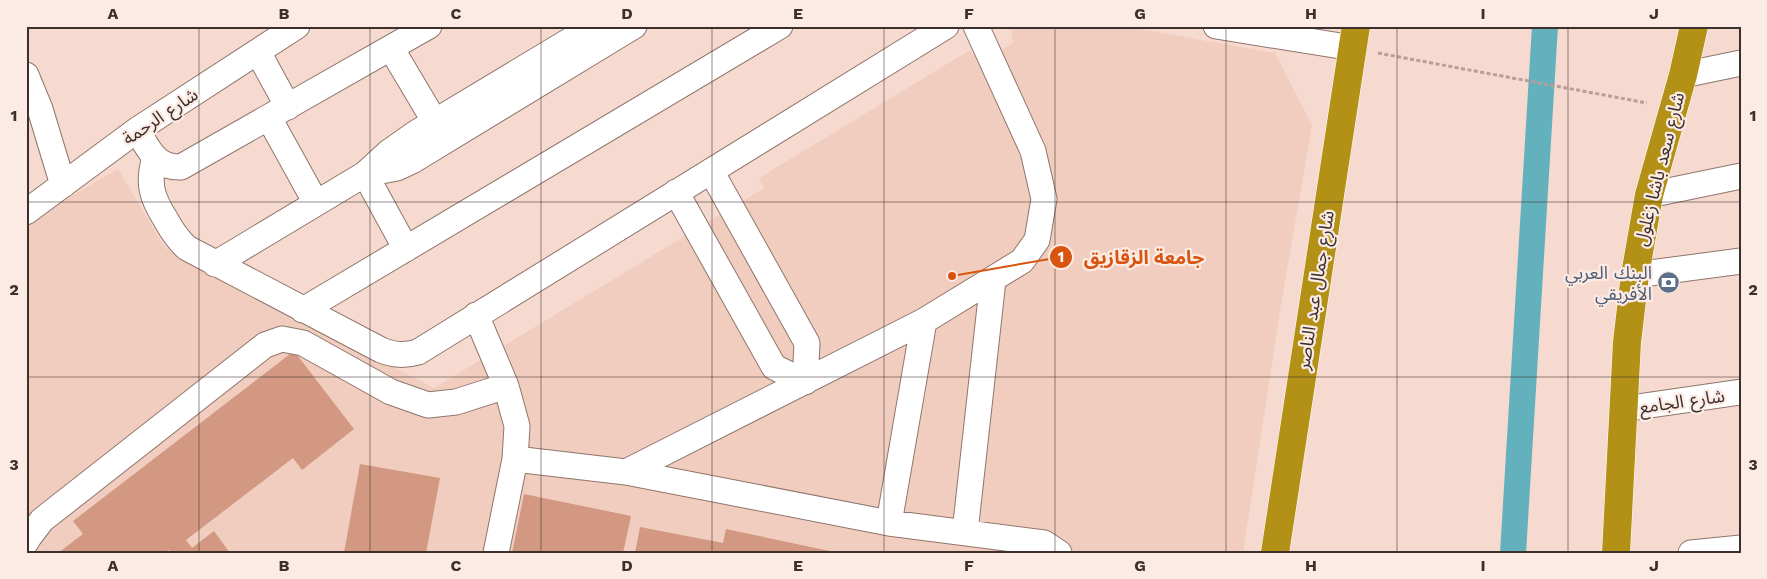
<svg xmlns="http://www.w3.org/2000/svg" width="1767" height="579" font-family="'Work Sans','Noto Sans Arabic',sans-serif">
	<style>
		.built { fill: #f1cdbf }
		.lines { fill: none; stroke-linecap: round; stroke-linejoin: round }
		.canal { stroke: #64b1be; stroke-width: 26 }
		.building { fill: #d29881 }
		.minor-casing { stroke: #8f756b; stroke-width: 27 }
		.highway-casing { stroke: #fff; stroke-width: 29 }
		.path { stroke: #b69f96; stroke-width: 3; stroke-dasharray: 4 2.5; stroke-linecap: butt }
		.minor { stroke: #fff; stroke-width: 25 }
		.highway { stroke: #b39116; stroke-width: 28 }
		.grid { fill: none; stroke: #3b302b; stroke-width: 1; stroke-opacity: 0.55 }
		.labels { text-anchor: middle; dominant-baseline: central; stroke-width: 4.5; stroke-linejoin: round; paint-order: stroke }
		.street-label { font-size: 18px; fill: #3b302b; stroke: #fceae4 }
		.service-label { font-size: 18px; fill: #4e5e75; stroke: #fceae4; text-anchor: end }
		.leader { fill: none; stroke: #d7550f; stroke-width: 2 }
		.callout-dot { fill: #d7550f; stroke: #fceae4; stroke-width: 2 }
		.mark-label { font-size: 15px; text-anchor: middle; font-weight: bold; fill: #fff }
		.callout-label { font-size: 19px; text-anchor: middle; font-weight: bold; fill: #d7550f; stroke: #fceae4; stroke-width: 4.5; stroke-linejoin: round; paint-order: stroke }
		.neatline { fill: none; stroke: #3b302b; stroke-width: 2 }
		.grid-label { font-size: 16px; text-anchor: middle; font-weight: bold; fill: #3b302b }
	</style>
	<rect width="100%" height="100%" fill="#f7dacf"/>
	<!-- built -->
	<path class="built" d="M1011 26H1123L1275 53 1312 125 1281 305 1243 553H26V222L118 169 165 248 434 388 764 188 759 178 970 50 980 63 1013 43Z"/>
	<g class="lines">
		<!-- canal -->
		<path class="canal" d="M1513 553 1545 26"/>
	</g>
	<!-- building -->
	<path class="building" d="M294 351 354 429 302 470 293 458 186 540 192 548 214 531 230 553H171L169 550 165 553H58L83 534 73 521Z
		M360 464 440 478 426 553H344Z
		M524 494 631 516 623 553H512Z
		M640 527 723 543 726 529 839 553H635Z"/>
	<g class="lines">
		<defs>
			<path id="minor" d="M1216 26 1353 48
				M391 48 435 122
				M258 52 288 107
				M26 75 40 109 63 185
				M1683 75 1741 63
				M269 118 316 203
				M137 130C149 149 155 168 181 167L429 26
				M155 157C147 184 152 198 166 220 172 231 178 240 187 248L381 350C394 355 404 356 418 352L946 26
				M365 174 397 168 412 161 634 26
				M365 174 406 249
				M676 192 774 367 805 382 807 343 711 171
				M1649 195 1741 176
				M26 212 137 130 297 26
				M215 264 365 174 389 152 416 133 594 26
				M1635 275 1741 261
				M303 310 780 26
				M476 315 506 386 517 426 515 459 496 553
				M1623 409 1741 392
				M515 459 626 472 889 523 1044 543 1059 553
				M626 472 924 321 1022 261 1037 240 1044 199 1033 151 976 26
				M889 523 924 321
				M965 532 993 280
				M26 542 29 537 42 520 265 345 282 339 303 343 391 392 428 405 456 402 506 386
				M1691 553 1741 548"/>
			<path id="highway" d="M1275 553 1356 26
				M1616 553 1627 342 1635 275 1649 195 1683 75 1694 26"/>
		</defs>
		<!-- minor casing -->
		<use href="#minor" class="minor-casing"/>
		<!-- highway casing -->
		<use href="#highway" class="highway-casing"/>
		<!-- path -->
		<path class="path" d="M1378 53 1647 103"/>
		<!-- minor -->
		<use href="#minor" class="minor"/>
		<!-- highway -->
		<use href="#highway" class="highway"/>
	</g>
	<!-- grid -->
	<path class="grid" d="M199 26V553M370 26V553M541 26V553M712 26V553M884 26V553M1055 26V553M1226 26V553M1397 26V553M1568 26V553M26 202H1741M26 377H1741"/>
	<!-- icons -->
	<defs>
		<symbol id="bank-disc" viewBox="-11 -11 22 22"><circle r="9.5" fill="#5c6f8a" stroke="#fceae4"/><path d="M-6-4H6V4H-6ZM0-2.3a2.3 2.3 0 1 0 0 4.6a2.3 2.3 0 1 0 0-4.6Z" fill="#fff"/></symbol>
	</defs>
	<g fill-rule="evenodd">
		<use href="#bank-disc" x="1656" y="270" width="25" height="25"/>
	</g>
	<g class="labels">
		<!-- street labels -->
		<g class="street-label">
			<text transform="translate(160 116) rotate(-34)">شارع الرحمة</text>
			<text transform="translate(1659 169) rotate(-76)">شارع سعد باشا زغلول</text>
			<text transform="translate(1315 290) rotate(-81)">شارع جمال عبد الناصر</text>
			<text transform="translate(1682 401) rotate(-8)">شارع الجامع</text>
		</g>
		<!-- service labels -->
		<g class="service-label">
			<text x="1652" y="272">البنك العربي<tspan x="1652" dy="21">الأفريقي</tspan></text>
		</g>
	</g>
	<!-- callouts -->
	<path class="leader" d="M952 276L1061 257"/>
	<g class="callout-dot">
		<circle cx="952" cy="276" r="5"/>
		<circle cx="1061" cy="257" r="12"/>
	</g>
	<g class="mark-label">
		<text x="1061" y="262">1</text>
	</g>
	<g class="callout-label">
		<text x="1144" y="264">جامعة الزقازيق</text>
	</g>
	<!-- border -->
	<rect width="1767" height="579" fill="none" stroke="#fceae4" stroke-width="55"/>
	<rect x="28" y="28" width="1712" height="524" class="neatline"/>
	<g class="grid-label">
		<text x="113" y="19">A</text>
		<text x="284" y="19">B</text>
		<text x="456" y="19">C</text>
		<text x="627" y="19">D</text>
		<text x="798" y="19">E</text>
		<text x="969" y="19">F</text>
		<text x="1140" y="19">G</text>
		<text x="1311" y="19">H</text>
		<text x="1483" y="19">I</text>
		<text x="1654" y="19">J</text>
		<text x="14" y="121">1</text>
		<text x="1753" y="121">1</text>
		<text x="14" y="295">2</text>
		<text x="1753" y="295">2</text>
		<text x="14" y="470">3</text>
		<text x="1753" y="470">3</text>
		<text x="113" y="571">A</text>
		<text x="284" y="571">B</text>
		<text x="456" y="571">C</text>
		<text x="627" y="571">D</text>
		<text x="798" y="571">E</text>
		<text x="969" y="571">F</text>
		<text x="1140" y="571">G</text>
		<text x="1311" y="571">H</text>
		<text x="1483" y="571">I</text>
		<text x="1654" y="571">J</text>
	</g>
</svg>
